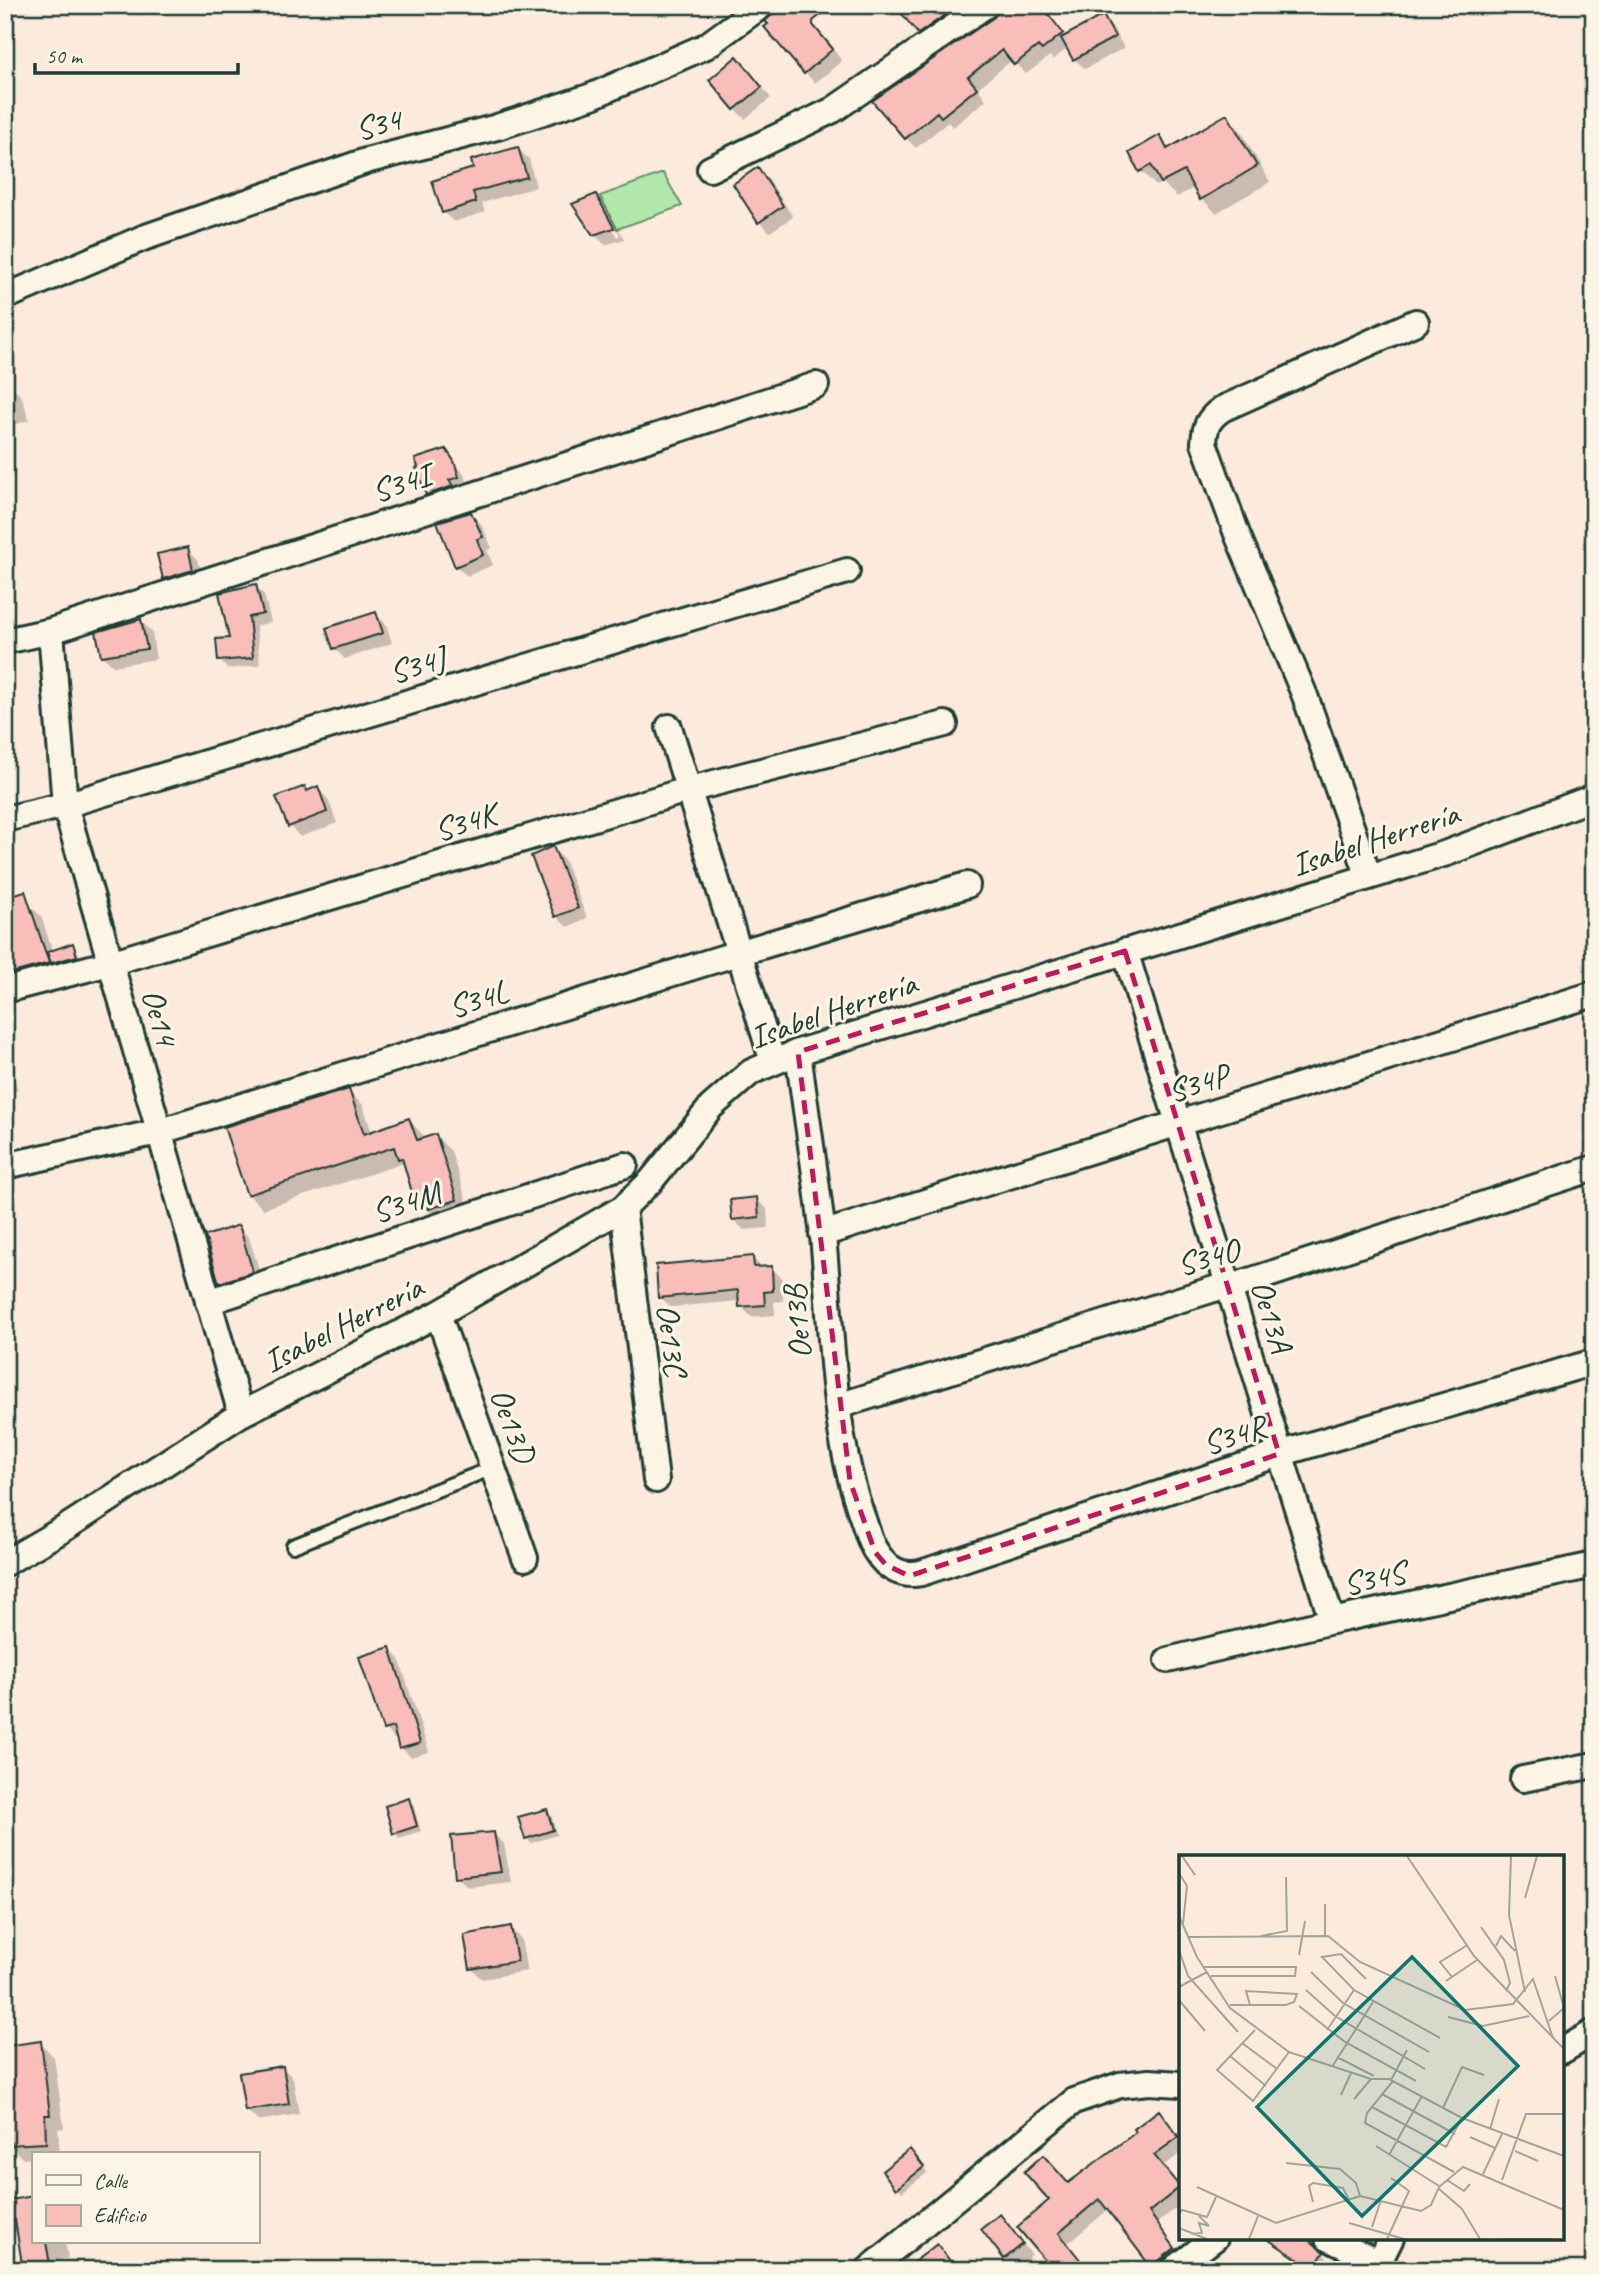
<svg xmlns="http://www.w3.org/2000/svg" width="1599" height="2275" font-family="Caveat,sans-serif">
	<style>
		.green { fill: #b2e8ab; stroke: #689270; stroke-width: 2 }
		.shadow { fill: #0003; fill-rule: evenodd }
		.building { fill: #fabeba; stroke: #1f3d34; stroke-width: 2 }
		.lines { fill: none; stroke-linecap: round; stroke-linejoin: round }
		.service-casing { stroke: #1f3d34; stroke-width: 18 }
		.minor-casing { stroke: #1f3d34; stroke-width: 30 }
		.service { stroke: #fcf5e5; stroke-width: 12 }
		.minor { stroke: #fcf5e5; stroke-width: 24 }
		.marked { fill: none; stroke: #c2185b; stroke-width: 5; stroke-dasharray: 14 9; stroke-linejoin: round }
		.labels { text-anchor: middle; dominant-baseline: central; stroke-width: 6; stroke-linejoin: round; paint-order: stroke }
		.street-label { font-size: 33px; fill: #1f3d34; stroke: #fcf5e5 }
		.inset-road { fill: none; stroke: #a4a599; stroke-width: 2 }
		.view { fill: #0f766e; fill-opacity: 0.15; stroke: #0f766e; stroke-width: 3.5 }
		.inset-edge { fill: none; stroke: #1f3d34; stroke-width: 3.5 }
	</style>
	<rect width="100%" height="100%" fill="#fceadc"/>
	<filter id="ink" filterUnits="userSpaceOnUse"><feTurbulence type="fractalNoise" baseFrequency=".0143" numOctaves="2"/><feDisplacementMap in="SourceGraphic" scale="14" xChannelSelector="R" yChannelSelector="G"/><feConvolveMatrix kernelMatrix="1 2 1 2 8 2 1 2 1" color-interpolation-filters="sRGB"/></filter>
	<g filter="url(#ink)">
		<!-- green -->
		<path class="green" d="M663 173 682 206 617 229 600 196Z"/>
		<!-- shadow -->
		<path class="shadow" d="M946 5 960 22 929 43 919 33Z
			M1005 5H1041L1066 37 1103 17 1113 28 1124 48 1085 69 1074 59 1068 48 1053 60 1050 56 1026 74 1012 60 978 88 986 100 953 127 948 122 916 148 906 138Z
			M803 10 842 61 815 83 805 72Z
			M747 69 771 98 745 119 735 109Z
			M1227 116 1241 131 1270 182 1216 213 1202 199 1195 187 1177 197 1162 182 1156 186 1141 171 1131 154 1159 138 1171 149Z
			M518 149 529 159 536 187 482 203 485 212 454 222 443 212 476 169Z
			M758 170 769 180 793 217 770 232 759 222Z
			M595 196 606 206 624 239 605 245 594 234ZM600 205H604L620 235 617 237Z
			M13 388 22 397 29 420 5 428V391Z
			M445 451 464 474 469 488 438 504 428 494Z
			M470 514 481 524 492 548 487 550 493 565 467 576 456 566Z
			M187 549 198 559 203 580 175 589 164 579Z
			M255 586 264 595 271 622 256 626 260 665 228 669 220 661Z
			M375 614 386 624 392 643 345 659 334 648Z
			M141 621 152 632 156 659 113 666 102 656Z
			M305 788 309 792 317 788 328 799 337 823 300 837 290 826Z
			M553 849 564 859 587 918 567 927 556 916Z
			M28 904 41 916 53 952 72 945 77 950 81 961 5 995V911Z
			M5 1033 14 1057 7 1059 18 1090 5 1095Z
			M348 1091 363 1105 372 1133 409 1120 423 1135 425 1140 436 1136 451 1151 471 1215 445 1223 434 1212 431 1213 416 1198 404 1163 263 1209 248 1194Z
			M756 1199 767 1209 768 1228 744 1230 733 1219Z
			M239 1227 249 1238 263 1282 231 1293 220 1282Z
			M752 1258 763 1268H771L782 1278 783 1301 774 1302 775 1315 751 1317 741 1306 740 1301 671 1307 660 1297Z
			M389 1649 399 1658 429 1752 411 1757 401 1748 398 1738 395 1739 385 1729Z
			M1590 1790H1594V1812Z
			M408 1800 413 1805 421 1831 399 1838 395 1833Z
			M546 1811 551 1815 557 1835 531 1843 526 1838Z
			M494 1834 504 1844 511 1882 468 1887 457 1876Z
			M510 1928 521 1939 527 1971 482 1979 472 1969Z
			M1594 1959V1978L1589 1960Z
			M40 2043 54 2057 64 2128 58 2129 60 2154H33V2158L23 2159 9 2144 5 2102V2048Z
			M283 2068 293 2078 299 2114 258 2121 247 2111Z
			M1159 2113 1181 2139V2153L1163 2166 1181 2188V2204L1157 2223 1182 2256 1164 2270H1157L1109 2209 1067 2244 1088 2270 1048 2258 1068 2185 1138 2132Z
			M915 2157 927 2173 902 2192 885 2171Z
			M33 2198V2242H65L68 2258 57 2260 59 2270H25L18 2231 5 2234V2203Z
			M1000 2216 1032 2255 1015 2268 1005 2258Z
			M1313 2244 1333 2264 1330 2270H1289L1296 2260 1282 2247Z"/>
		<!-- building -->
		<path class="building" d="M784 5H833L813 21V25L833 49 804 74 764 27 768 24 765 21Z
			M895 5H959L918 34Z
			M1001 5H1041L1063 33 1042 50 1038 46 1014 65 1002 50 968 77 977 88 941 117 937 112 905 139 872 101 994 17Z
			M1103 15 1115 37 1073 60 1061 38Z
			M737 56 762 87 734 110 709 80Z
			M1227 114 1257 166 1200 200 1184 171 1161 183 1151 165 1139 172 1129 153 1160 135 1167 149Z
			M518 147 527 177 473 192 476 202 442 213 432 181 473 168 471 160Z
			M758 167 783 206 758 223 733 184Z
			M596 194 614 228 593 235 572 204Z
			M446 449 454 461 459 477 449 480 453 486 426 495 416 468 418 467 415 459Z
			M471 512 483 537 477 539 483 555 455 567 437 522Z
			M188 547 193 570 163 579 157 554Z
			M256 584 263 614 249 617 253 658 218 661 216 639 229 638 219 593Z
			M376 612 383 633 333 649 326 628Z
			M141 619 147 649 101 656 96 632Z
			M305 786 307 791 318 786 327 812 288 827 276 797Z
			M553 846 578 908 555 917 531 856Z
			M25 891 49 963 5 975V897Z
			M73 943 77 956 51 963 47 952Z
			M349 1089 364 1134 409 1118 417 1140 436 1134 457 1200 429 1209 425 1196 414 1199 402 1158 398 1159 394 1147 247 1195 224 1127Z
			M757 1197 759 1217 732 1220 730 1200Z
			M239 1225 253 1272 219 1283 205 1236Z
			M753 1256 754 1267 772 1266 773 1291 764 1292 765 1305 739 1307 738 1290 658 1298 656 1265Z
			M390 1647 420 1743 399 1749 393 1727 383 1730 359 1657Z
			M409 1798 417 1826 393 1834 385 1806Z
			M547 1809 553 1830 525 1839 518 1817Z
			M494 1832 501 1872 455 1877 451 1836Z
			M511 1926 517 1961 470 1969 464 1935Z
			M41 2041 50 2115H45L46 2143 7 2145 5 2046Z
			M283 2066 289 2104 245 2111 239 2073Z
			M1159 2110 1179 2137 1154 2155 1180 2187 1149 2212 1175 2248 1151 2267 1099 2199 1059 2233 1088 2270H1053L1017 2227 1049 2200 1024 2172 1043 2155 1068 2183 1136 2132 1134 2129Z
			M910 2149 924 2167 896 2189 882 2171Z
			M33 2196V2242H46L51 2270H23L15 2220 5 2222V2201Z
			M1000 2214 1023 2244 1004 2259 981 2229Z
			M1266 2238H1307L1324 2252 1313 2269Z
			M937 2244 957 2270H904Z"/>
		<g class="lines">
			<defs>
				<path id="service" d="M293 1546 493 1468"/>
				<path id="minor" d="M710 169 833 110 986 5
					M5 297 143 238 366 161 497 127 592 96 706 46 762 5
					M51 631 65 805 241 1414
					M5 641 51 631 816 385
					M669 727 773 1062
					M5 819 65 805 847 571
					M1369 877 1305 696 1237 534 1204 443C1205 426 1208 419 1222 409L1416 322
					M1125 951 1332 1621
					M5 990 110 963 687 790 945 724
					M798 1052C806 1114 816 1175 823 1236 832 1330 831 1430 863 1519 867 1530 870 1544 877 1553 887 1569 903 1577 921 1573L1279 1454 1594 1362
					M5 1166 158 1132 738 953 967 885
					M623 1208 656 1480
					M822 1234 1594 994
					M208 1302 625 1165
					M438 1314 525 1558
					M838 1406 1227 1285 1228 1288 1594 1168
					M5 1563 62 1530 241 1414 438 1314 623 1208 650 1182 711 1107 751 1072 798 1052 1447 853 1594 797
					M1168 1660 1332 1621 1594 1565
					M1523 1779 1594 1765
					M1562 2051 1594 2032
					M1328 2238 1379 2263
					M868 2270 1074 2101 1120 2085 1149 2082 1181 2084
					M1173 2270 1215 2238
					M1375 2270 1391 2238"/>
			</defs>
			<!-- service casing -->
			<use href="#service" class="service-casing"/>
			<!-- minor casing -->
			<use href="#minor" class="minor-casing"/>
			<!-- service -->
			<use href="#service" class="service"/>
			<!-- minor -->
			<use href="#minor" class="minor"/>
		</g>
	</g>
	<!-- marked area -->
	<path class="marked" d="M1125 951 1279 1454 909 1576 886 1565 875 1552 850 1481 798 1052Z"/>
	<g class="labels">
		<!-- street labels -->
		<g class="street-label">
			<text transform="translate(378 124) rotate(-15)">S34</text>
			<text transform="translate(401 483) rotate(-18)">S34I</text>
			<text transform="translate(417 665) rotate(-17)">S34J</text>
			<text transform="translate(465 822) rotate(-17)">S34K</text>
			<text transform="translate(1375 839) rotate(-18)">Isabel Herrería</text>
			<text transform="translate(478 999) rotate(-17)">S34L</text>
			<text transform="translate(833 1010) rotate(-19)">Isabel Herrería</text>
			<text transform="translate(160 1017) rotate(74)">Oe14</text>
			<text transform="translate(1198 1083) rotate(-17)">S34P</text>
			<text transform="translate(406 1202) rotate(-18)">S34M</text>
			<text transform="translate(1208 1257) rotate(-15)">S34O</text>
			<text transform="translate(1272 1316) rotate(73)">Oe13A</text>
			<text transform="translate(797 1322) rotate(-95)">Oe13B</text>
			<text transform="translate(343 1324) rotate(-27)">Isabel Herrería</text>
			<text transform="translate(672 1340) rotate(83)">Oe13C</text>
			<text transform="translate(513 1425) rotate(70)">Oe13D</text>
			<text transform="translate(1234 1435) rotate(-18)">S34R</text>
			<text transform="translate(1374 1578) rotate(-12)">S34S</text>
		</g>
	</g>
	<!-- overview -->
	<g transform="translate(1179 1855)">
		<rect width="385" height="385" fill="#fceadc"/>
		<path class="inset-road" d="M3 1 16 20M228 1 295 101 385 194M332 1 330 60 346 137M0 18 8 31 4 69M346 43 358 1M146 49V80M0 61 18 102 51 153 110 197 192 224H210L283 263 385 301M302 72 325 105 331 128 327 136M82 81 108 76 107 22M9 82 149 81 181 107 286 155 334 149 354 124 374 183M317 91 322 81 336 96M0 95 9 121 59 177M120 100 126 66M25 112H117L116 121H32M132 117 164 148 250 197M273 122 261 107 287 91M187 124 162 99 143 102 175 135 261 183M267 126 298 105M0 132 28 117M127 135 156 161 246 214M0 145 26 176M51 150H107L115 147 118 139 67 136 71 150M120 151 166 187 237 226M269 162 304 171 350 161M370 166 385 153 376 121M76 175 38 215 74 246 110 197M148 175 175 135M63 188 98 214M51 201 87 231M158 202 195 221M153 212 194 147M212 225 228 195M214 226 188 258 186 268 275 317M203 239 276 279M162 240 172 218M175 244 192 224M193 252 267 292 283 263M264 253 283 212 305 220M311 274 320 244M291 282 316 293M197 291 260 331M336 296 359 306M210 300 243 241M107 308 161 314 177 328 181 341M304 319 323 279M268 325 285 336 291 329M323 325 347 259H385M18 332 97 368 181 341 242 356 252 350 260 332 284 312 385 355M259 333 283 354 301 384M134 347 130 331 134 328 164 333 170 345M0 359 3 355 28 362 37 342M170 368 225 384M193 372 202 345M0 373 28 384M14 379 23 378 20 368 30 371 20 361M70 384 79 361M208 384 230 336 212 323M324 384H372"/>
		<path class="view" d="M233 102 339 211 183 361 78 252Z"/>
		<rect width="385" height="385" class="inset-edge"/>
	</g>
	<!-- margin -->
	<rect width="1599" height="2275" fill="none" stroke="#fcf5e5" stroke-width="28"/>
	<rect x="14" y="14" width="1571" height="2247" fill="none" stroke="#1f3d34" stroke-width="2.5" filter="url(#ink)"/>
	<!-- legend -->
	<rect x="32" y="2152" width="228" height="91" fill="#fcf5e5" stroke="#a4ab9e" stroke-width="2"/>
	<rect x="46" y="2175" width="35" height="10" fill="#fcf5e5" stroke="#a4ab9e" stroke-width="2"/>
	<text x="94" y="2188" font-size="21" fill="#1f3d34">Calle</text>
	<rect x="46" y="2205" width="35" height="21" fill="#fabeba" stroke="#a4ab9e" stroke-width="2"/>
	<text x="94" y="2222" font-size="21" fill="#1f3d34">Edificio</text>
	<!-- scale -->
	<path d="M35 63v10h203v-10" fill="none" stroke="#1f3d34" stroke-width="3.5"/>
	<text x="46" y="63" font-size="21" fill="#1f3d34" stroke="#fcf5e5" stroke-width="5" paint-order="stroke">50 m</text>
</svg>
